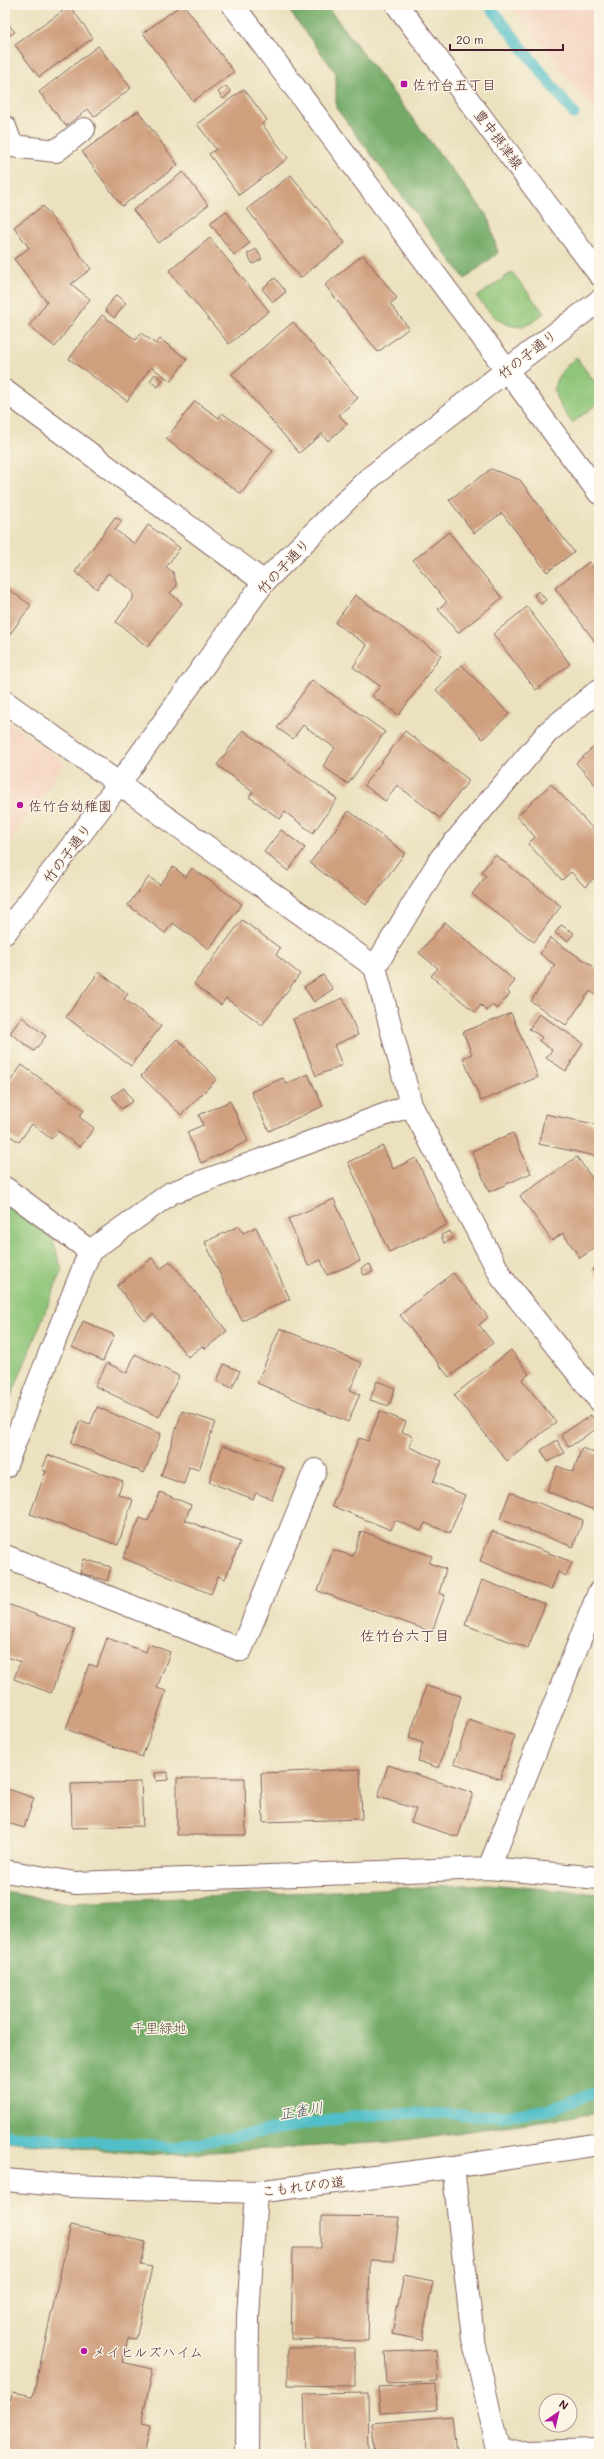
<svg xmlns="http://www.w3.org/2000/svg" width="604" height="2459" font-family="Mali,'Klee One',sans-serif">
	<style>
		.built { fill: #f4d3c0 }
		.green { fill: #8fc578; stroke: #6c7252 }
		.forest { fill: #73aa68; stroke: #5e644a }
		.lines { fill: none; stroke-linecap: round; stroke-linejoin: round }
		.stream { stroke: #51bfc9; stroke-width: 11 }
		.building { fill: #cf9f7e }
		.minor-casing { stroke: #82635f; stroke-width: 24 }
		.major-casing { stroke: #82635f; stroke-width: 24 }
		.minor { stroke: #fff; stroke-width: 22 }
		.major { stroke: #fff; stroke-width: 22 }
		.poi-dot { fill: #b5179e; stroke: #fcf5e5; stroke-width: 1.5 }
		.labels { text-anchor: middle; dominant-baseline: central; stroke-width: 3; stroke-linejoin: round; paint-order: stroke }
		.poi-label { font-size: 14px; fill: #4a1f2b; stroke: #fcf5e5; text-anchor: start }
		.street-label { font-size: 14px; fill: #4a1f2b; stroke: #fcf5e5 }
		.park-label { font-size: 14px; fill: #5f5142; stroke: #fcf5e5 }
		.neighbourhood-label { font-size: 15px; fill: #4a1f2b; stroke: #fcf5e5 }
		.water-label { font-size: 15px; font-style: italic; fill: #4c5762; stroke: #fcf5e5 }
	</style>
	<rect width="100%" height="100%" fill="#fcf5e5"/>
	<filter id="ink" filterUnits="userSpaceOnUse"><feTurbulence type="fractalNoise" baseFrequency=".025" numOctaves="2"/><feDisplacementMap in="SourceGraphic" scale="8" xChannelSelector="R" yChannelSelector="G"/><feConvolveMatrix kernelMatrix="1 2 1 2 8 2 1 2 1" color-interpolation-filters="sRGB"/></filter>
	<filter id="wash" filterUnits="userSpaceOnUse"><feTurbulence type="fractalNoise" baseFrequency=".012" numOctaves="4" result="noise"/><feDisplacementMap in="SourceGraphic" scale="16" xChannelSelector="R" yChannelSelector="G"/><feGaussianBlur stdDeviation="0.9" result="paint"/><feColorMatrix in="noise" values="0 0 0 0 0 0 0 0 0 0 0 0 0 0 0 0 0 1.4 0 .05"/><feComposite in="paint" operator="in"/></filter>
	<g filter="url(#wash)">
		<rect width="100%" height="100%" fill="#ebe1bf"/>
		<!-- built -->
		<path class="built" d="M511 5H599V113L596 112Z
			M5 719 65 763 5 848Z"/>
		<!-- green -->
		<path class="green" d="M512 272 544 313C539 317 534 322 529 324 507 334 488 312 477 297Z
			M576 357 599 388V403L572 423C550 393 546 384 576 357Z
			M5 1202 53 1239 62 1270 5 1412Z"/>
		<!-- forest -->
		<path class="forest" d="M285 5H326L488 217 498 253 465 279 336 108V73Z
			M488 1884 599 1894V2113L390 2142 157 2155 5 2141V1892L70 1903Z"/>
		<g class="lines">
			<!-- stream -->
			<path class="stream" d="M489 5 574 114
				M5 2133 11 2136 173 2147 356 2116 414 2113 503 2116 551 2109 599 2091"/>
		</g>
		<g id="blocks">
			<!-- building -->
			<path class="building" d="M181 5H184L234 72 193 101 143 33Z
				M70 6 93 38 39 77 15 45Z
				M5 20 15 32 5 39Z
				M98 46 131 88 94 117 88 109 66 126 39 92Z
				M226 86 231 92 223 99 218 92Z
				M244 89 267 120 262 124 288 158 239 195 209 154 216 149 197 124Z
				M138 111 178 165 122 206 82 152Z
				M183 172 208 205 159 243 133 210Z
				M291 175 345 243 300 278 247 209Z
				M43 206 91 269 71 284 90 299 55 347 29 326 47 302 14 259 29 248 14 227Z
				M226 211 250 243 234 255 210 223Z
				M210 238 269 311 229 344 169 271Z
				M256 249 262 259 253 264 247 254Z
				M363 255 397 298 390 304 409 328 378 352 325 285Z
				M275 278 286 292 273 302 262 289Z
				M116 295 126 303 114 318 105 310Z
				M102 315 136 340 141 333 156 344 160 339 187 359 171 381 151 367 127 401 69 359Z
				M293 322 358 398 339 415 347 424 328 441 322 434 299 453 232 374Z
				M155 374 163 380 158 387 150 381Z
				M195 401 219 418 222 413 273 450 241 494 166 439Z
				M491 469 520 480 574 552 547 572 502 513 474 533 449 500Z
				M115 517 122 521 115 530 135 544 148 525 180 548 166 567 173 572 177 586 170 593 182 603 148 647 116 622 133 599V592L108 573 97 589 75 572Z
				M449 532 502 598 458 633 438 609 447 602 413 560Z
				M589 562 599 575V647L555 588Z
				M5 587 31 605 5 641Z
				M539 591 546 600 541 604 534 595Z
				M355 595 441 655 399 715 372 696 380 686 353 667 367 645 335 623Z
				M527 607 570 664 536 690 493 634Z
				M462 665 509 714 483 739 436 690Z
				M312 680 385 732 348 784 323 766 335 748 303 725 293 739 277 728Z
				M243 730 337 799 313 833 285 812 280 819 249 797 253 792 217 765Z
				M405 731 469 780 440 818 397 785 385 801 364 785Z
				M599 742V789L576 763Z
				M551 784 599 835V873L585 887 571 872 562 880 528 844 535 837 517 816Z
				M349 811 405 853 366 905 310 863Z
				M281 830 305 848 288 871 264 852Z
				M495 855 561 906 534 942 472 894 486 876 481 872Z
				M173 867 186 877 192 868 242 904 209 949 173 923 165 933 128 905 149 877 160 885Z
				M242 920 280 948 276 955 300 974 262 1025 226 998 221 1005 194 984Z
				M445 922 515 981 507 991 510 994 497 1009 492 1005 487 1011 481 1005 475 1012 431 976 438 968 419 953Z
				M561 925 574 933 568 941 555 933Z
				M550 938 599 970V997L590 991 566 1025 531 1001 555 965 540 954Z
				M99 972 128 994 124 999 161 1026 131 1066 66 1017Z
				M323 975 333 989 314 1002 304 987Z
				M343 998 358 1035 334 1045 342 1065 316 1076 293 1019Z
				M511 1013 538 1077 481 1101 463 1058 472 1054 463 1032Z
				M539 1014 583 1043 566 1071 546 1058 552 1050 539 1041 542 1037 529 1029Z
				M22 1017 46 1036 34 1051 10 1033Z
				M177 1039 217 1079 181 1115 141 1076Z
				M22 1065 84 1110 79 1117 94 1128 80 1147 58 1131 51 1139 32 1124 19 1142 5 1132V1080L9 1083Z
				M308 1074 323 1106 269 1131 251 1092 283 1078 286 1084Z
				M124 1088 133 1101 121 1109 112 1096Z
				M230 1101 248 1141 201 1163 187 1132 203 1125 199 1115Z
				M545 1114 599 1125 596 1156 539 1144Z
				M513 1133 531 1173 489 1192 472 1151Z
				M383 1146 393 1169 416 1158 447 1225 389 1252 348 1162Z
				M577 1157 599 1188V1245L580 1258 563 1233 552 1241 520 1196Z
				M334 1199 360 1261 327 1275 321 1260 308 1266 288 1219Z
				M239 1226 243 1233 256 1227 290 1299 242 1321 205 1242Z
				M450 1231 453 1239 444 1243 441 1235Z
				M152 1258 161 1269 170 1261 227 1331 205 1349 202 1346 188 1357 153 1314 145 1321 117 1286Z
				M370 1264 373 1272 364 1275 361 1268Z
				M599 1264V1280L592 1269Z
				M453 1273 488 1317 479 1325 493 1343 449 1377 400 1315Z
				M83 1321 114 1335 103 1361 72 1347Z
				M280 1328 362 1363 350 1390 360 1394 348 1422 257 1383Z
				M511 1350 529 1374 522 1380 556 1422 507 1461 454 1395Z
				M135 1354 179 1376 159 1417 95 1386 107 1363 127 1373Z
				M224 1364 240 1371 232 1388 217 1381Z
				M377 1381 395 1388 389 1406 370 1400Z
				M97 1407 161 1434 144 1473 71 1443 80 1421 90 1425Z
				M182 1411 215 1422 199 1470 189 1467 184 1484 161 1476Z
				M380 1411 406 1422 402 1432 413 1436 409 1447 442 1461 433 1482 465 1495 450 1533 425 1523 421 1531 395 1520 391 1530 332 1506 359 1438 368 1441Z
				M591 1415 599 1427 569 1447 561 1435Z
				M557 1440 565 1453 548 1462 541 1450Z
				M223 1445 284 1468 272 1499 256 1493 253 1499 209 1482Z
				M582 1448 599 1455V1512L547 1491 557 1466 573 1472Z
				M48 1455 123 1481 118 1494 133 1500 118 1545 30 1514 46 1471 42 1470Z
				M160 1492 191 1505 185 1520 240 1542 225 1579 218 1576 211 1594 123 1558 140 1518 148 1521Z
				M510 1492 583 1520 573 1547 500 1519Z
				M361 1531 432 1556 429 1563 446 1569 439 1593 445 1595 432 1632 318 1591 333 1550 353 1556Z
				M492 1531 572 1562 566 1576 558 1572 551 1590 480 1561Z
				M84 1559 111 1567 107 1581 80 1573Z
				M482 1580 545 1604 528 1648 465 1625Z
				M7 1604 75 1629 51 1693 14 1679 20 1662 5 1656Z
				M107 1638 146 1652 149 1644 170 1652 157 1688 166 1691 142 1757 66 1729 89 1664 97 1667Z
				M426 1686 461 1696 439 1768 418 1761 423 1743 409 1738Z
				M469 1720 515 1736 500 1779 454 1763Z
				M388 1765 473 1793 458 1837 411 1822 416 1809 378 1797Z
				M360 1769 362 1819 263 1822 261 1773Z
				M168 1772V1780L156 1781 155 1773Z
				M177 1778H245L246 1835H177Z
				M141 1782 143 1826 72 1828 71 1784Z
				M5 1788 34 1798 24 1828 5 1822Z
				M321 2216 399 2217 394 2261 370 2260 368 2341 291 2339 293 2248H321Z
				M71 2225 146 2242 141 2265 152 2267 136 2339 128 2338 122 2362 153 2369 141 2424 150 2426 144 2454H5V2400L10 2401 13 2392 33 2396Z
				M404 2275 433 2281 422 2340 392 2334Z
				M288 2348H355V2386L288 2385Z
				M436 2350 438 2381 387 2383 385 2352Z
				M436 2384 437 2410 380 2413 378 2387Z
				M368 2393 369 2454H306L304 2394Z
				M452 2416 456 2454H375L372 2423Z"/>
		</g>
	</g>
	<g filter="url(#ink)">
		<use href="#blocks" fill-opacity="0" stroke="#82635f" stroke-width="1"/>
		<g class="lines">
			<defs>
				<path id="minor" d="M233 5 599 493
					M5 127 12 146 56 151 84 129
					M5 391 264 582
					M5 702 375 967 411 1105 502 1278 599 1400
					M5 933 119 784 264 582 366 481 508 369 599 301
					M375 967 441 858 548 732 599 690
					M5 1188 90 1251
					M5 1467 90 1251 171 1193 411 1105
					M5 1556 241 1650 315 1470
					M489 1868 599 1592
					M5 1871 75 1883 489 1868 599 1878
					M453 2167 473 2338 499 2454
					M5 2180 71 2186 256 2192 453 2167 599 2144
					M498 2453 599 2450
					M247 2454 248 2317 256 2192"/>
				<path id="major" d="M397 5 599 274"/>
			</defs>
			<!-- minor casing -->
			<use href="#minor" class="minor-casing"/>
			<!-- major casing -->
			<use href="#major" class="major-casing"/>
			<!-- minor -->
			<use href="#minor" class="minor"/>
			<!-- major -->
			<use href="#major" class="major"/>
		</g>
	</g>
	<!-- markers -->
	<g class="poi-dot">
		<rect x="400" y="80" width="8" height="8" rx="2"/>
		<circle cx="20" cy="805" r="4"/>
		<circle cx="84" cy="2351" r="4"/>
	</g>
	<g class="labels">
		<!-- poi labels -->
		<g class="poi-label">
			<text x="412" y="84">佐竹台五丁目</text>
			<text x="28" y="805">佐竹台幼稚園</text>
			<text x="92" y="2351">メイヒルズハイム</text>
		</g>
		<!-- street labels -->
		<g class="street-label">
			<text transform="translate(499 139) rotate(53)">豊中摂津線</text>
			<text transform="translate(527 354) rotate(-38)">竹の子通り</text>
			<text transform="translate(283 566) rotate(-47)">竹の子通り</text>
			<text transform="translate(67 853) rotate(-53)">竹の子通り</text>
			<text transform="translate(303 2186) rotate(-7)">こもれびの道</text>
		</g>
		<!-- park labels -->
		<g class="park-label">
			<text x="159" y="2027">千里緑地</text>
		</g>
		<!-- neighbourhood labels -->
		<g class="neighbourhood-label">
			<text x="405" y="1635">佐竹台六丁目</text>
		</g>
		<!-- water labels -->
		<g class="water-label">
			<text transform="translate(301 2110) rotate(-9)">正雀川</text>
		</g>
	</g>
	<!-- margin -->
	<rect width="604" height="2459" fill="none" stroke="#fcf5e5" stroke-width="20"/>
	<!-- north arrow -->
	<g transform="translate(558 2413) rotate(34)"><circle r="19" fill="#fcf5e5" stroke="#b59f9b"/>
	<path d="M0-3L7 15L0 10L-7 15Z" fill="#b5179e"/>
	<text y="-6" font-size="11" font-weight="bold" text-anchor="middle" fill="#4a1f2b">N</text>
	</g>
	<!-- scale -->
	<path d="M450 44v6h113v-6" fill="none" stroke="#4a1f2b" stroke-width="2"/>
	<text x="456" y="44" font-size="12" fill="#4a1f2b" stroke="#fcf5e5" stroke-width="3" paint-order="stroke">20 m</text>
</svg>
